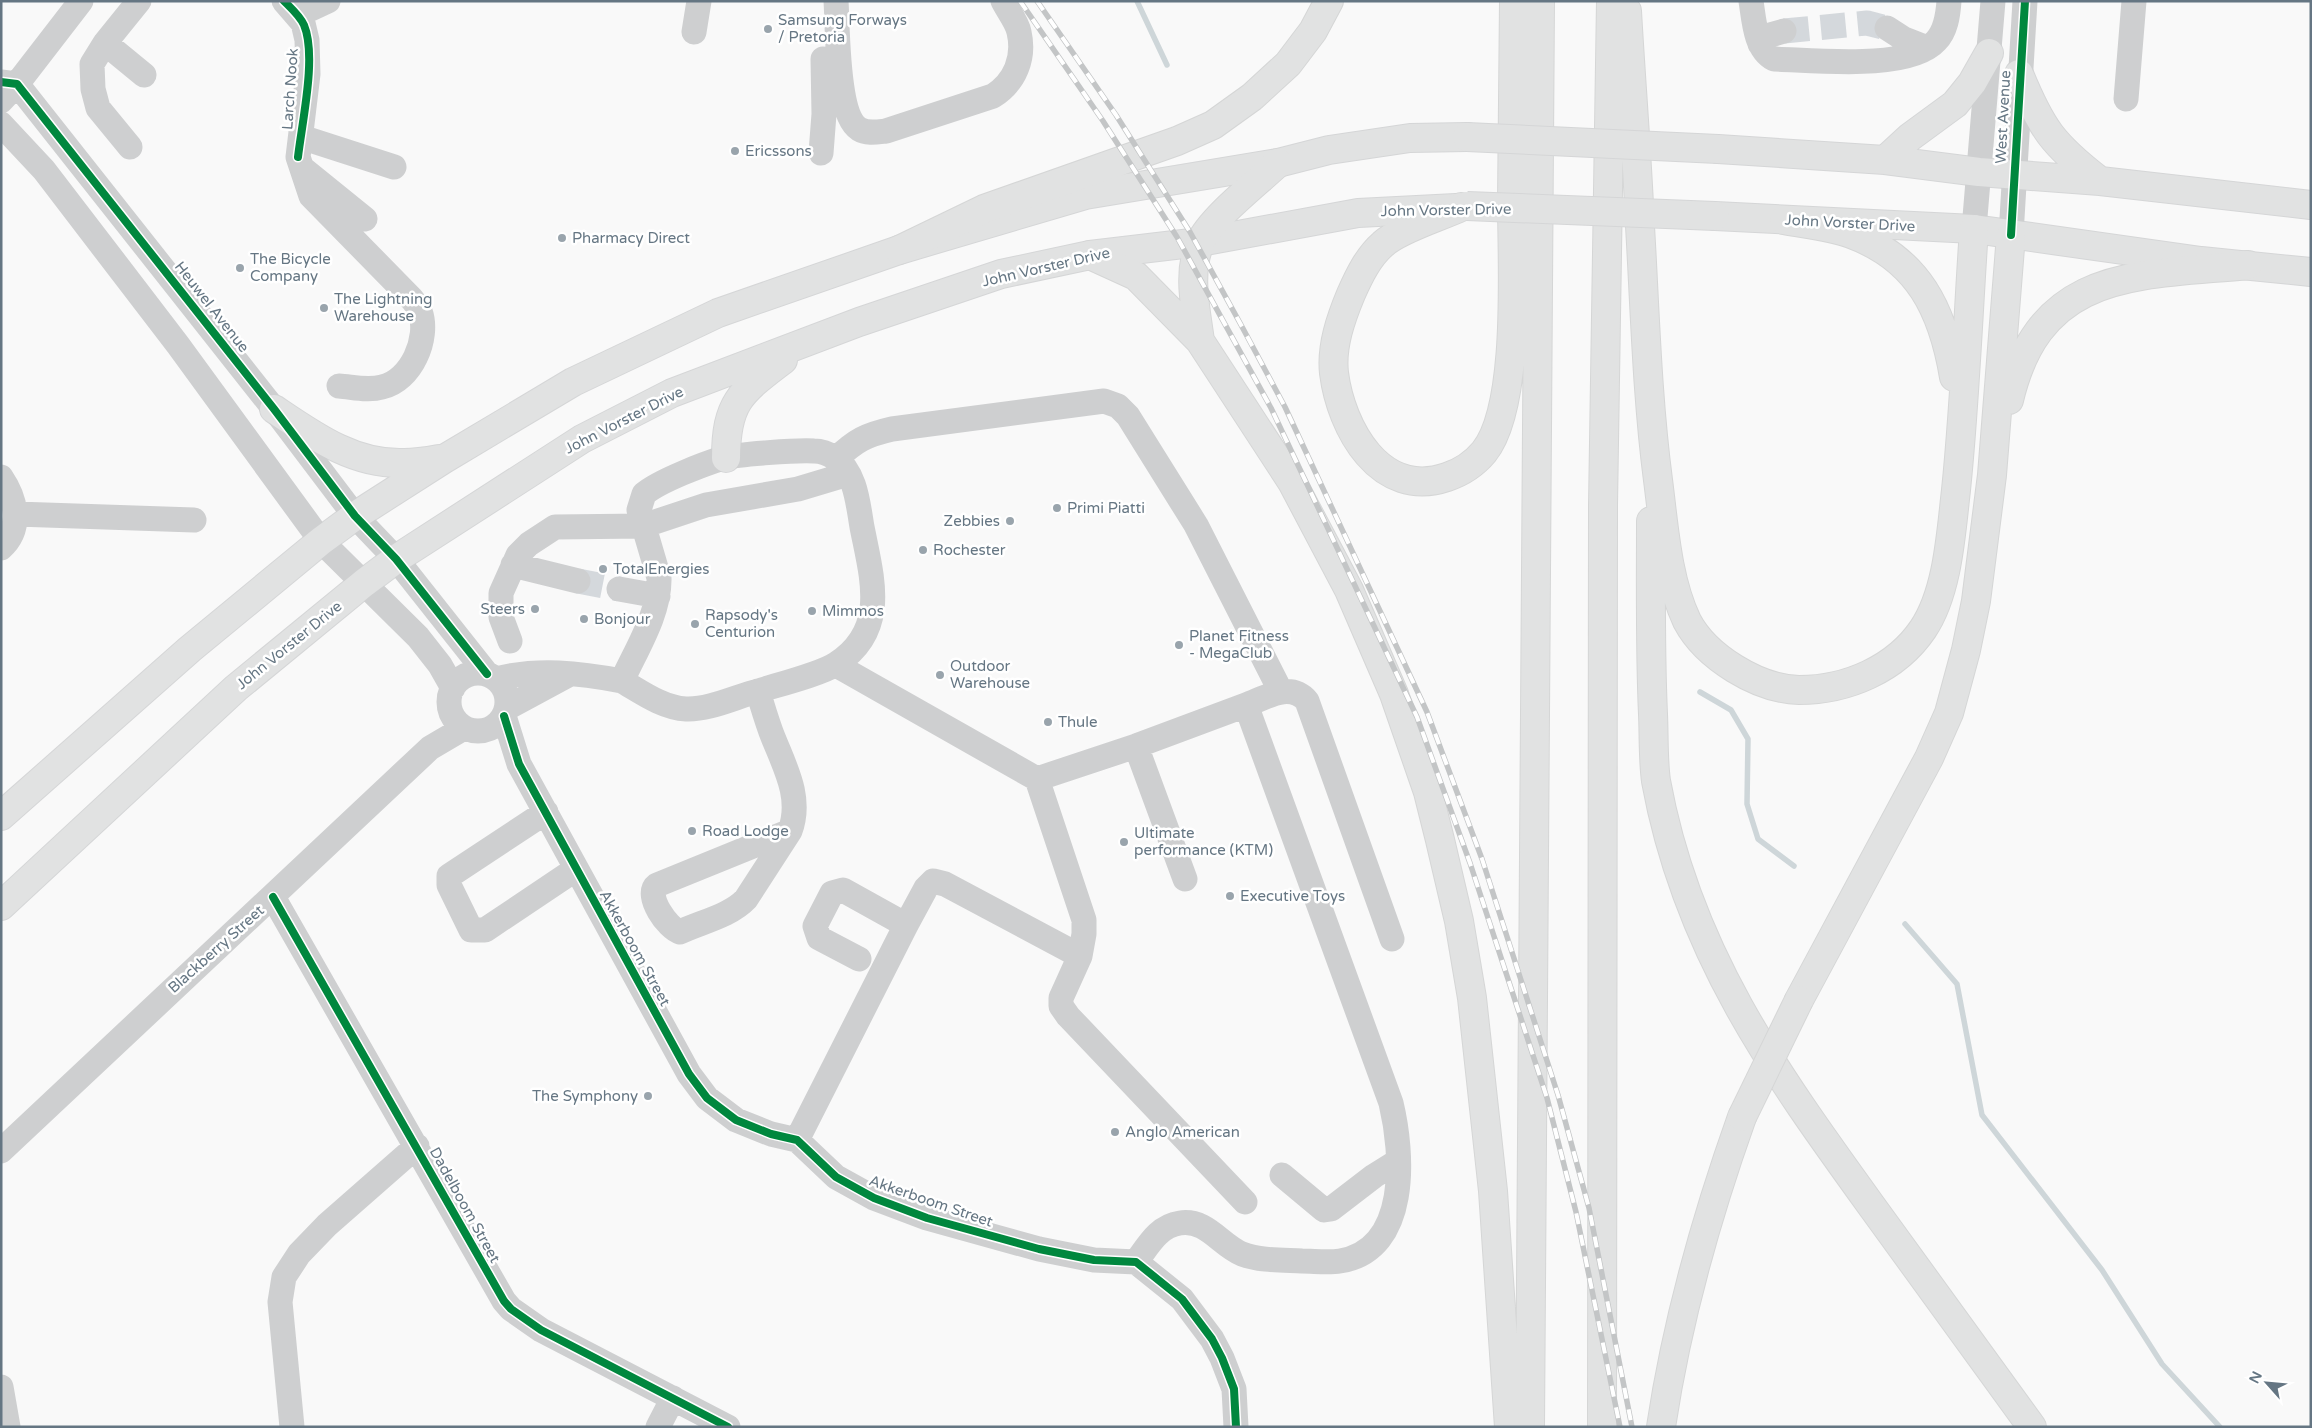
<svg xmlns="http://www.w3.org/2000/svg" width="2312" height="1428" font-family="'Varela Round',sans-serif">
	<style>
		.lines { fill: none; stroke-linecap: round; stroke-linejoin: round }
		.stream { stroke: #ced6d9; stroke-width: 5.5 }
		.minor-tunnel { stroke: #d4d8dc; stroke-width: 25; stroke-dasharray: 25 12; stroke-linecap: butt }
		.major-casing { stroke: #d5d6d7; stroke-width: 30 }
		.highway-casing { stroke: #d5d6d6; stroke-width: 30 }
		.minor { stroke: #cecfd0; stroke-width: 25 }
		.major { stroke: #e1e2e2; stroke-width: 28 }
		.highway { stroke: #e1e2e2; stroke-width: 28 }
		.rail-casing { stroke: #c3c5c6; stroke-width: 5.5 }
		.rail { stroke: #fff; stroke-width: 4; stroke-dasharray: 11; stroke-linecap: butt }
		.major-bridge-casing { stroke: #d5d6d7; stroke-width: 30; stroke-linecap: butt }
		.highway-bridge-casing { stroke: #d5d6d6; stroke-width: 30; stroke-linecap: butt }
		.major-bridge { stroke: #e1e2e2; stroke-width: 28 }
		.highway-bridge { stroke: #e1e2e2; stroke-width: 28 }
		.cycleway-casing { stroke: #fff; stroke-width: 11 }
		.cycleway { stroke: #00873e; stroke-width: 8 }
		.poi-dot { fill: #99a4ac; stroke: #fff; stroke-width: 2 }
		.labels { text-anchor: middle; dominant-baseline: central; stroke-width: 5; stroke-linejoin: round; paint-order: stroke }
		.poi-label { font-size: 15px; fill: #657683; stroke: #fff; text-anchor: start }
		.street-label { font-size: 15px; fill: #657683; stroke: #fff }
	</style>
	<rect width="100%" height="100%" fill="#f9f9f9"/>
	<g class="lines">
		<!-- stream -->
		<path class="stream" d="M1137 1 1167 65
			M1700 692 1731 710 1748 739 1747 804 1758 839 1794 866
			M1905 924 1957 984 1982 1115 2102 1270 2162 1364 2220 1427"/>
		<!-- minor-tunnel -->
		<path class="minor-tunnel" d="M1784 31 1867 23 1887 28
			M578 581 619 589"/>
		<defs>
			<path id="major" d="M2019 74C2041 128 2053 145 2100 181
				M1718 149 1885 160 1979 172 2100 181 2311 205
				M1885 160 1910 137 1955 104 1972 83 1989 53
				M1715 216 1974 229 2201 261 2311 272
				M274 409C314 436 354 465 404 463 416 463 428 461 439 459
				M726 458C726 402 741 392 783 360
				M1 816 190 649 321 541 355 516 444 459 573 382 718 313 899 250 1085 195 1278 163 1329 150 1410 138 1467 137
				M1 906 236 688 364 583 396 559 582 439 672 393 859 322 1001 274 1090 255 1200 242 1358 213 1456 208"/>
			<path id="highway" d="M1627 11C1631 82 1637 154 1640 226 1645 311 1647 396 1658 480 1664 526 1667 579 1687 621 1706 657 1758 689 1799 690 1847 690 1896 669 1923 629 1948 592 1951 533 1956 490 1965 403 1968 316 1974 229
				M1461 207C1440 217 1399 229 1383 244 1368 257 1359 276 1351 294 1341 318 1331 346 1334 373 1341 428 1380 500 1447 477 1462 472 1474 464 1484 452 1521 406 1512 263 1512 202 1513 135 1513 68 1514 1
				M1784 220C1805 224 1830 226 1851 234 1919 259 1943 311 1954 377
				M899 250 984 209 1177 141 1213 125 1252 97 1288 64 1313 31 1329 1
				M1090 255 1136 276 1200 341 1292 482 1349 590 1394 694 1428 792 1440 840 1459 921 1472 998 1493 1191 1509 1427
				M1200 341C1196 310 1187 273 1200 243 1210 219 1258 182 1278 163
				M2009 400C2040 268 2137 276 2248 265
				M1651 521C1651 585 1650 650 1653 714 1654 736 1653 759 1656 781 1687 951 1774 1071 1873 1208 1926 1281 1979 1354 2032 1427
				M1799 1000 1929 758 1949 713 1966 650 1976 601 1992 475 2011 235
				M1530 1427 1540 1
				M1602 1427 1603 506 1611 1
				M1661 1427C1677 1320 1706 1218 1742 1117"/>
		</defs>
		<!-- major casing -->
		<use href="#major" class="major-casing"/>
		<!-- highway casing -->
		<use href="#highway" class="highway-casing"/>
		<!-- minor -->
		<path class="minor" d="M284 1 303 23 307 40 308 74 298 157 311 196 411 298C414 302 418 306 420 311 430 338 411 381 382 387 368 391 353 387 339 386
			M836 1C838 29 836 115 859 129 867 134 877 132 886 131L993 96C1015 82 1025 58 1019 32 1017 22 1008 11 1003 1
			M1751 1C1754 20 1755 49 1774 59 1813 60 1909 71 1936 41 1946 31 1948 15 1949 1
			M298 15 328 1
			M1887 28 1904 39 1927 48
			M694 32 699 1
			M105 43 144 75
			M1760 44 1770 35 1784 31
			M1 82 17 84 274 409 355 516 396 559 487 674
			M2126 99 2134 1
			M1 101 17 84 81 1
			M1 124 44 170 178 345 321 541 418 637 440 665 453 688
			M301 137 394 167
			M130 147 98 108 93 89 92 64 105 43 139 1
			M821 153 824 114 823 59
			M302 168 365 219
			M1974 229 1993 1
			M2011 235 2025 1
			M836 459C856 440 866 435 892 429L1104 401 1118 406 1128 416 1196 525 1281 692
			M1 477C16 499 23 528 1 548
			M16 514 194 520
			M513 565 578 581
			M619 589 658 596
			M510 641 501 617V593L518 555 529 544 555 527 643 526 706 505 798 489 848 474
			M836 665 1037 779 1136 746 1246 705 1391 1103C1403 1153 1410 1250 1340 1261 1328 1263 1314 1261 1302 1261 1283 1260 1261 1261 1242 1254 1220 1245 1207 1219 1180 1223 1158 1226 1148 1246 1136 1262
			M449 702a29 29 0 1 1 58 0a29 29 0 1 1-58 0Z
			M496 679C538 668 580 673 622 681 636 650 660 613 659 578L639 510 644 494C659 481 704 464 723 458 739 454 797 450 814 451 821 451 829 454 835 458 856 473 858 504 862 527 872 578 889 630 836 664 821 674 777 685 758 691
			M622 681C641 692 663 708 686 709 709 710 735 697 758 691 762 705 766 718 771 732 783 764 803 796 790 831L746 899C730 916 701 922 680 932 668 929 644 895 657 885L790 831
			M1246 705C1265 698 1290 681 1307 701L1392 939
			M507 708 570 674
			M504 716 519 764 689 1074 707 1098 736 1120 771 1134 797 1140 836 1177 874 1198 927 1218 1039 1249 1094 1260 1136 1262 1182 1299 1212 1339 1222 1358 1234 1389 1236 1427
			M1136 746 1185 879
			M1037 779 1084 920V934L1080 956 1061 998V1006L1068 1016 1245 1202
			M546 812 449 876V885L471 930H485L576 869
			M273 897 504 1301 511 1309 541 1330 728 1427
			M859 959 819 938 815 926 832 893 843 890 906 925
			M797 1140 906 925 926 888 933 881 945 884 1080 956
			M1 1151 430 748 464 728
			M1282 1175 1324 1210 1331 1209 1374 1176 1398 1161
			M1 1387 8 1427
			M292 1427 280 1302 284 1277 299 1254 327 1225 417 1146
			M658 1427 673 1398"/>
		<!-- major -->
		<use href="#major" class="major"/>
		<!-- highway -->
		<use href="#highway" class="highway"/>
		<defs>
			<path id="rail" d="M1020 1 1103 121 1177 237 1271 408 1417 717 1470 863 1547 1098 1576 1212 1620 1427
				M1037 1 1116 115 1190 232 1240 323 1285 407 1427 712 1482 859 1558 1095 1589 1208 1632 1427"/>
		</defs>
		<!-- rail casing -->
		<use href="#rail" class="rail-casing"/>
		<!-- rail -->
		<use href="#rail" class="rail"/>
		<defs>
			<path id="major-bridge" d="M1467 137 1718 149
				M1467 206 1715 216"/>
			<path id="highway-bridge" d="M1742 1117 1799 1000"/>
		</defs>
		<!-- major-bridge casing -->
		<use href="#major-bridge" class="major-bridge-casing"/>
		<!-- highway-bridge casing -->
		<use href="#highway-bridge" class="highway-bridge-casing"/>
		<!-- major-bridge -->
		<use href="#major-bridge" class="major-bridge"/>
		<!-- highway-bridge -->
		<use href="#highway-bridge" class="highway-bridge"/>
		<defs>
			<path id="cycleway" d="M284 1C291 8 300 16 304 25 317 56 302 122 298 157
				M1 82 17 84 274 409 355 516 396 559 487 674
				M2011 235 2025 1
				M504 716 519 764 689 1074 707 1098 736 1120 771 1134 797 1140 836 1177 874 1198 927 1218 1039 1249 1094 1260 1136 1262 1182 1299 1212 1339 1222 1358 1234 1389 1236 1427
				M273 897 504 1301 511 1309 541 1330 728 1427"/>
		</defs>
		<!-- cycleway casing -->
		<use href="#cycleway" class="cycleway-casing"/>
		<!-- cycleway -->
		<use href="#cycleway" class="cycleway"/>
	</g>
	<!-- markers -->
	<g class="poi-dot">
		<circle cx="768" cy="29" r="5"/>
		<circle cx="735" cy="151" r="5"/>
		<circle cx="562" cy="238" r="5"/>
		<circle cx="240" cy="268" r="5"/>
		<circle cx="324" cy="308" r="5"/>
		<circle cx="1057" cy="508" r="5"/>
		<circle cx="1010" cy="521" r="5"/>
		<circle cx="923" cy="550" r="5"/>
		<circle cx="603" cy="569" r="5"/>
		<circle cx="535" cy="609" r="5"/>
		<circle cx="812" cy="611" r="5"/>
		<circle cx="584" cy="619" r="5"/>
		<circle cx="695" cy="624" r="5"/>
		<circle cx="1179" cy="645" r="5"/>
		<circle cx="940" cy="675" r="5"/>
		<circle cx="1048" cy="722" r="5"/>
		<circle cx="692" cy="831" r="5"/>
		<circle cx="1124" cy="842" r="5"/>
		<circle cx="1230" cy="896" r="5"/>
		<circle cx="648" cy="1096" r="5"/>
		<circle cx="1115" cy="1132" r="5"/>
	</g>
	<g class="labels">
		<!-- poi labels -->
		<g class="poi-label">
			<text x="778" y="20">Samsung Forways<tspan x="778" dy="17">/ Pretoria</tspan></text>
			<text x="745" y="151">Ericssons</text>
			<text x="572" y="238">Pharmacy Direct</text>
			<text x="250" y="259">The Bicycle<tspan x="250" dy="17">Company</tspan></text>
			<text x="334" y="299">The Lightning<tspan x="334" dy="17">Warehouse</tspan></text>
			<text x="1067" y="508">Primi Piatti</text>
			<text x="1000" y="521" text-anchor="end">Zebbies</text>
			<text x="933" y="550">Rochester</text>
			<text x="613" y="569">TotalEnergies</text>
			<text x="525" y="609" text-anchor="end">Steers</text>
			<text x="822" y="611">Mimmos</text>
			<text x="705" y="615">Rapsody's<tspan x="705" dy="17">Centurion</tspan></text>
			<text x="594" y="619">Bonjour</text>
			<text x="1189" y="636">Planet Fitness<tspan x="1189" dy="17">- MegaClub</tspan></text>
			<text x="950" y="666">Outdoor<tspan x="950" dy="17">Warehouse</tspan></text>
			<text x="1058" y="722">Thule</text>
			<text x="702" y="831">Road Lodge</text>
			<text x="1134" y="833">Ultimate<tspan x="1134" dy="17">performance (KTM)</tspan></text>
			<text x="1240" y="896">Executive Toys</text>
			<text x="638" y="1096" text-anchor="end">The Symphony</text>
			<text x="1125" y="1132">Anglo American</text>
		</g>
		<!-- street labels -->
		<g class="street-label">
			<text transform="translate(290 89) rotate(-86)">Larch Nook</text>
			<text transform="translate(2003 117) rotate(-87)">West Avenue</text>
			<text transform="translate(1446 210) rotate(-1)">John Vorster Drive</text>
			<text transform="translate(1850 223) rotate(3)">John Vorster Drive</text>
			<text transform="translate(1046 267) rotate(-13)">John Vorster Drive</text>
			<text transform="translate(212 307) rotate(52)">Heuwel Avenue</text>
			<text transform="translate(624 420) rotate(-27)">John Vorster Drive</text>
			<text transform="translate(289 645) rotate(-39)">John Vorster Drive</text>
			<text transform="translate(635 948) rotate(61)">Akkerboom Street</text>
			<text transform="translate(216 949) rotate(-42)">Blackberry Street</text>
			<text transform="translate(931 1201) rotate(19)">Akkerboom Street</text>
			<text transform="translate(465 1205) rotate(61)">Dadelboom Street</text>
		</g>
	</g>
	<!-- border -->
	<rect width="2312" height="1428" fill="none" stroke="#657683" stroke-width="5"/>
	<!-- north arrow -->
	<g transform="translate(2267 1383) rotate(297)" stroke="#ffffff" stroke-width="4" paint-order="stroke">
	<path d="M0-4L9 19L0 12L-9 19Z" fill="#657683"/>
	<text y="-8" font-size="14" font-weight="bold" text-anchor="middle" fill="#657683">N</text>
	</g>
</svg>
